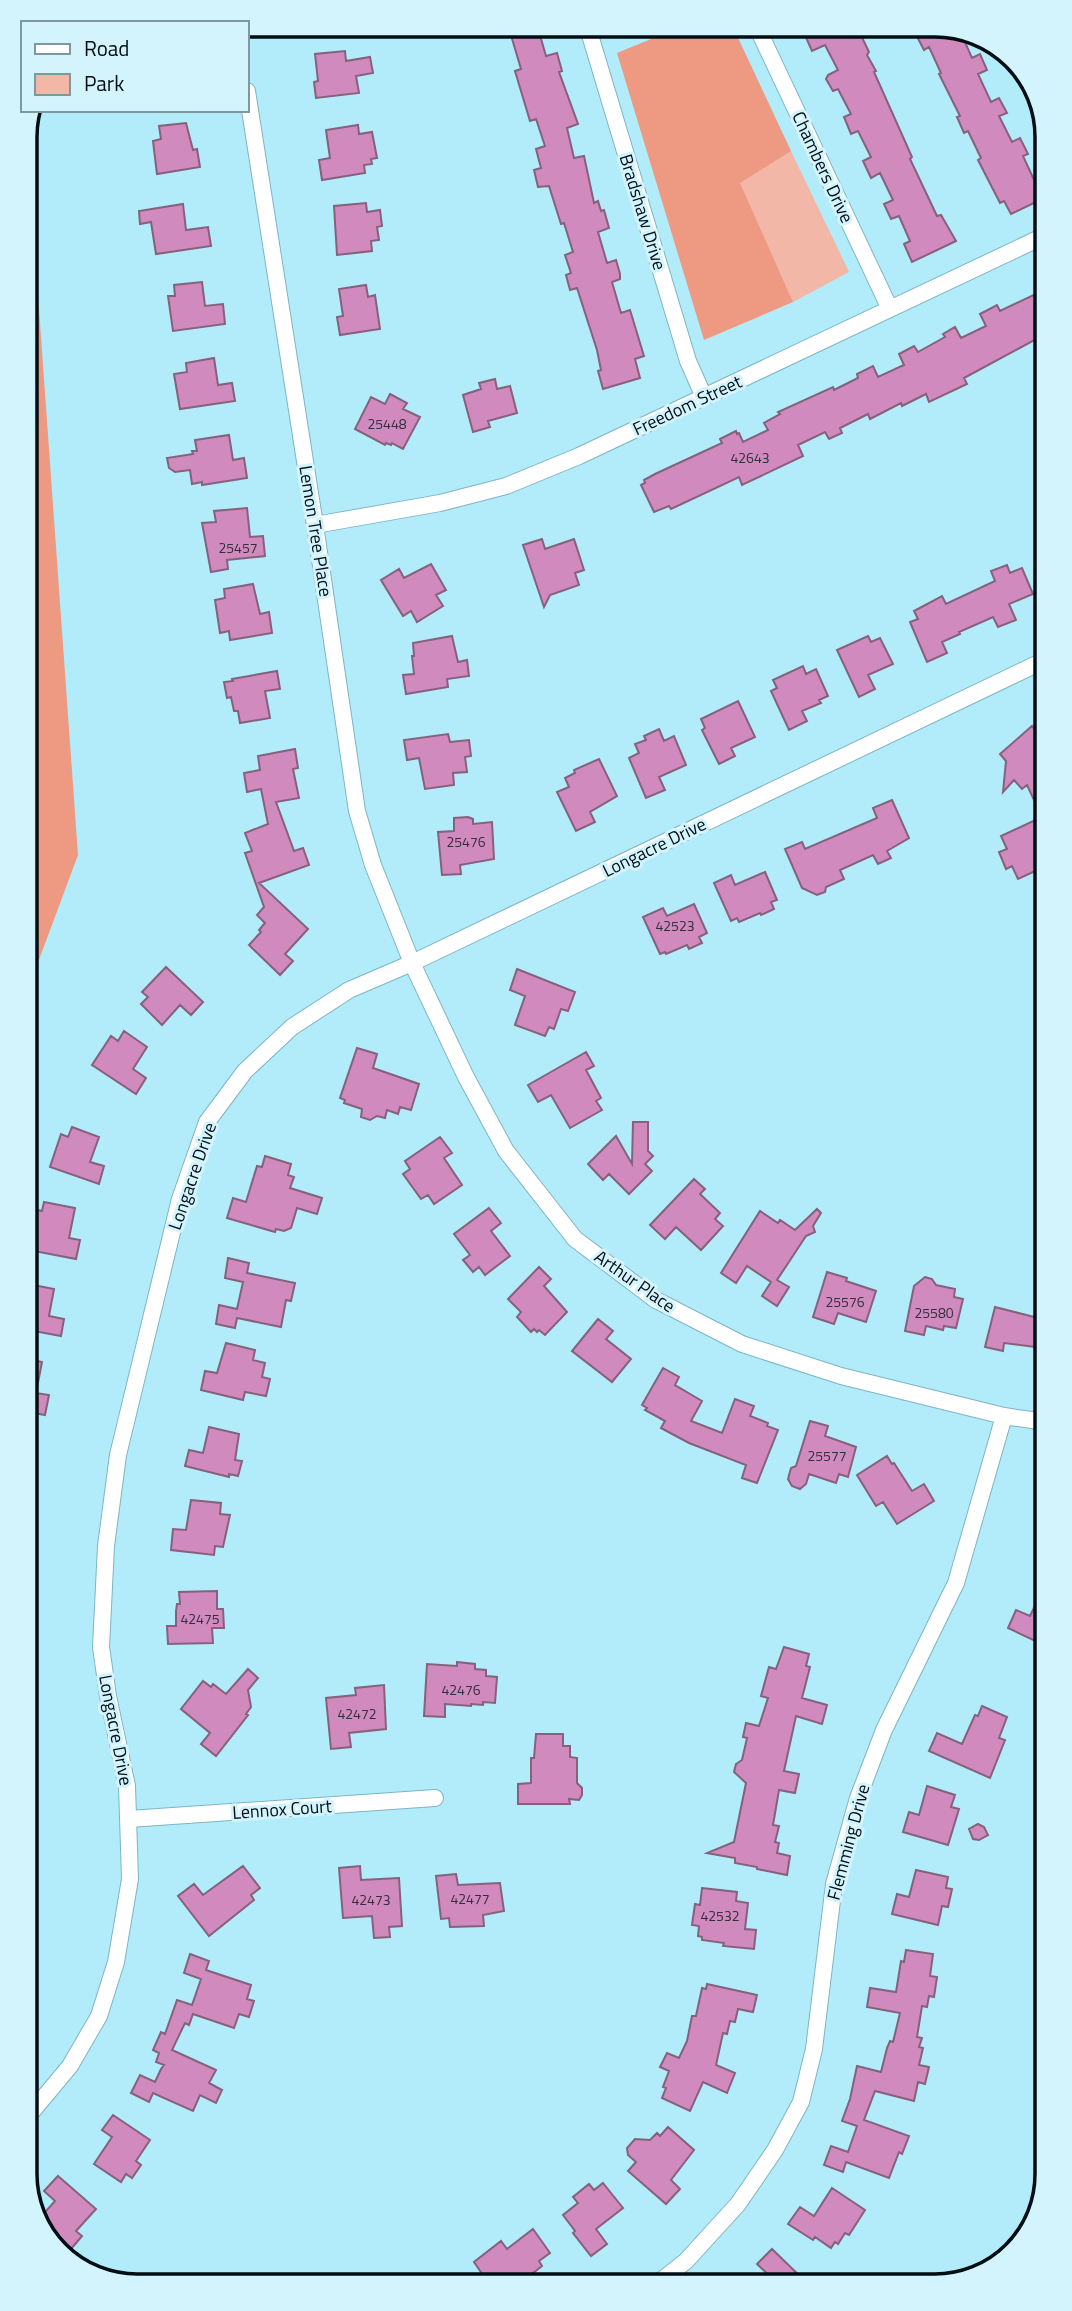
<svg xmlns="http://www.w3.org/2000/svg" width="1072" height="2311" font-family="'Titillium Web',sans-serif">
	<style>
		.green { fill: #f2b7a6 }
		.forest { fill: #ee9981 }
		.building { fill: #d08abe; stroke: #86617c; stroke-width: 2 }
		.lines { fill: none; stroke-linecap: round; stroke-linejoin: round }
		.minor-casing { stroke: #7db5c3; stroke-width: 18 }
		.minor { stroke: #fff; stroke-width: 16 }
		.labels { text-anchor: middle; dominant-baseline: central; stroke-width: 6; stroke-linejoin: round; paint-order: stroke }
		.number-label { font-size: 14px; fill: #342d3e }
		.street-label { font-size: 18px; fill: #000e14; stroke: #d3f4fd }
		.rim { fill: none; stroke: #000e14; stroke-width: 3.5 }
	</style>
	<rect width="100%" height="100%" fill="#b2ebfa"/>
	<!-- green -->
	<path class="green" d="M791 151 849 272 793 302 739 183Z"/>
	<!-- forest -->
	<path class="forest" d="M685 25H732L791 151 740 183 793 302 704 340 617 53Z
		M26 127 78 855 27 992 25 130Z"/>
	<!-- building -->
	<path class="building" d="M508 25H537L546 56 557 53 562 71 559 72 578 124 567 128 574 158 584 156 594 203 598 201 601 211 604 210 609 228 598 232 607 263 616 260 620 274V279L612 282 621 313 630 310 644 356 635 359 640 378 603 389 598 371 601 370 597 350 577 288 570 290 566 275 571 273 565 255 573 252 564 223 561 224 549 186 538 187 534 170 541 168 536 149 545 146 536 119 530 121 515 71 521 69Z
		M820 25H856L869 52 867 55 876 71 874 72 912 157 910 159 937 216 941 215 956 241 912 262 904 244 910 241 899 216 891 219 884 204 893 200 880 173 871 178 863 161 871 157 858 131 851 134 844 117 851 114 838 89 833 91 826 79 828 75 838 70 825 45 812 51 804 33Z
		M911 25H943L960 31 972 58 980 54 987 70 978 74 991 102 999 98 1007 113 999 116 1012 142 1020 138 1028 154 1023 156 1035 182 1038 181 1042 189V199L1011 214 1004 201 1000 203 978 160 981 158 968 131 964 133 957 117 960 116 939 74 941 73 929 47 924 50Z
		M345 51 346 61 370 57 373 73 356 76 359 93 316 98 314 82 318 81 315 54Z
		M186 123 193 150 197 149 200 167 157 174 153 141 161 139 159 126Z
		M358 125 359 134 372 132 377 158 371 159 372 164 364 165 365 173 322 180 319 160 330 158 326 130Z
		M366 203 367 212 380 210 382 226 377 227 379 240 371 241 372 251 337 255 334 206Z
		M183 204 186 230 208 227 211 246 156 254 151 222 140 224 139 211Z
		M202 282 205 306 223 304 225 324 173 331 168 296H175L174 285Z
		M366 285 368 297 375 295 380 329 340 335 337 317 343 316 339 289Z
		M1042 291V336L964 378 967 384 929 402 926 394 902 406 901 403 870 419 868 414 840 428 842 433 829 439 825 432 798 445 803 456 742 485 739 477 671 509 669 506 654 512 641 485 645 483 644 480 655 474 722 443 720 439 736 431 737 434 739 433 743 442 768 430 764 423 780 414 778 412 833 387 834 390 858 378 857 374 873 366 878 377 904 365 899 354 914 346 918 352 945 337 943 334 955 327 961 338 986 326 980 314 997 305 1000 311Z
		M214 358 218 385 232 383 235 401 180 409 174 374 187 372 186 363Z
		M495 379 497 389 510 386 517 413 488 421 490 427 473 432 463 395 481 389 479 383Z
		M390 394 407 403 403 409 420 417 403 449 392 443 391 445 386 443 385 445 355 429 371 397 385 404Z
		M229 435 233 460 244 458 247 478 202 485V482L192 484 190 470 175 472 169 468 167 458 193 454 192 451H197L195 440Z
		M247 508 250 537 263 536 265 556 227 560 228 569 211 572 202 523 216 522 214 511Z
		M542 539 545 549 574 539 584 570 575 573 579 585 550 595 544 607 523 545Z
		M431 564 446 590 436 595 443 606 417 622 411 611 403 616 381 580 399 569 404 578Z
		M1007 565 1010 573 1022 568 1033 594 1009 604 1016 620 998 627 993 617 959 632 960 634 942 642 947 653 927 662 910 622 918 619 914 611 942 596 946 604 995 581 991 571Z
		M253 584 260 614 269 612 272 633 230 640 229 631 220 633 215 600 225 598 224 589Z
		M452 636 458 662 467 660 469 676 447 679 448 687 406 694 403 675 414 674 412 656H414L413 643Z
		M868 636 871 642 880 638 893 664 868 675 875 689 859 697 837 650Z
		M803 666 806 674 816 669 828 696 819 700 821 703 802 711 807 721 789 730 771 691 777 688 773 680Z
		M277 671 280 689 265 691 270 718 240 723 238 711H234L231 697 227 698 224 682 233 681 232 679Z
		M738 701 755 737 731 748 735 756 719 764 702 730 705 728 701 719Z
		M1032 726 1043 739 1036 745 1043 753 1044 867 1018 879 1012 866 1006 869 999 852 1007 849 1001 836 1042 817 1027 785 1022 789 1014 780 1003 792 1006 761 1000 754Z
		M659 729 664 741 674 736 686 765 659 777 665 790 646 798 629 758 639 753 635 744 646 740 644 736Z
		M448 734 450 742 469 740 471 756 465 757 467 772 453 773 454 785 425 789 419 758 407 760 404 740Z
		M295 749 298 768 293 769 299 798 276 802 294 851 303 848 309 865 259 883 308 929 285 954 293 961 280 975 249 945 261 932 259 930 265 923 257 915 264 907 245 853 252 851 245 833 268 824 261 789 247 792 244 773 260 770 258 756Z
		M599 759 617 796 590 812 595 822 576 831 557 792 569 787 565 778 575 773 574 770Z
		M892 800 909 838 887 851 891 858 878 864 873 855 840 870 844 879 826 887 825 892 817 895 802 888 785 849 802 842 805 849 877 818 873 808Z
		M468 817 473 819V824L492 822 494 859 460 865 461 874 442 875 438 832 454 831V818Z
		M765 872 777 900 771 902 774 909 761 915 760 913 739 922 737 918 731 921 714 883 731 875 735 885Z
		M694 904 707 933 699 937 702 943 689 949 687 945 666 954 665 952 660 954 643 917 663 908 667 916Z
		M166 967 203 1002 191 1015 180 1005 162 1025 141 1004 148 997 142 992Z
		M517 969 575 992 568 1011 561 1009 554 1029 549 1027 545 1036 515 1025 525 996 510 990Z
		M124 1031 147 1047 133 1069 146 1078 136 1094 92 1065 111 1036 118 1041Z
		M357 1048 377 1054 373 1068 419 1084 411 1110 400 1107 398 1114 387 1110 385 1118 377 1116 370 1120 361 1117 362 1109 344 1103 345 1100 340 1098Z
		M586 1052 594 1066 586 1070 601 1098 596 1101 602 1110 570 1128 551 1095 538 1102 528 1085Z
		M633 1122H648V1151L653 1156 645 1164 652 1171 629 1194 609 1174 603 1180 588 1164 616 1136 632 1164Z
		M72 1127 99 1137 90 1162 104 1166 99 1184 50 1167 61 1134 68 1137Z
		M440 1137 452 1153 444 1158 462 1185 434 1204 428 1195 421 1199 403 1174 410 1169 405 1161Z
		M265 1156 291 1164 288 1175 294 1177 290 1188 322 1198 317 1214 297 1208 291 1228 284 1231 276 1229 275 1232 227 1218 233 1198 246 1202 257 1166 262 1167Z
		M694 1179 705 1189 700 1194 720 1213 715 1219 723 1226 701 1250 676 1227 665 1239 650 1225Z
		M44 1202 75 1208 69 1238 80 1240 76 1259 34 1251 35 1243 28 1242V1208L42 1211Z
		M489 1208 501 1223 491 1231 510 1256 485 1275 479 1267 473 1272 463 1260 470 1255 454 1234Z
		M817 1209 821 1213 813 1226 815 1232 806 1236 777 1280 789 1287 777 1306 762 1296 771 1282 747 1266 736 1283 721 1273 760 1211 778 1223 780 1220 795 1230Z
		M228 1258 249 1263 247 1273 295 1283 291 1301 286 1300 281 1327 237 1318 235 1328 216 1324 219 1305 237 1309 243 1282 225 1278Z
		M539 1267 551 1279 544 1286 567 1312 545 1335 539 1330 537 1332 534 1329 531 1332 517 1317 521 1312 508 1299Z
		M827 1272 847 1278 846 1281 876 1291 866 1322 838 1313 834 1324 813 1317Z
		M925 1277 932 1279 936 1285 955 1289 954 1297 963 1299 956 1328 944 1326 943 1330 926 1326 924 1335 905 1331 914 1286Z
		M28 1284 54 1289 49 1316 64 1319 61 1336 28 1330Z
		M995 1307 1042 1319 1035 1347 1004 1343 1003 1351 985 1347Z
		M598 1319 613 1331 606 1339 631 1359 612 1382 572 1351Z
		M226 1343 255 1350 253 1360 265 1363 262 1377 270 1379 266 1396 245 1392 243 1400 201 1390 205 1371 217 1373Z
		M28 1359 42 1362 36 1393 49 1395 45 1415 28 1412Z
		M663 1368 679 1377 675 1385 702 1401 691 1421 722 1433 735 1399 754 1406 750 1416 768 1423 767 1426 778 1430 757 1483 742 1478 746 1465 689 1443 661 1428 665 1421 645 1410 647 1408 642 1405Z
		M810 1421 828 1426 825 1436 856 1447 848 1477 839 1474 836 1483 809 1474 806 1484 800 1489 792 1486 788 1479 791 1468 796 1466Z
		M209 1427 239 1434 235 1460 242 1461 238 1476 229 1474V1477L185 1466 189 1450 203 1453Z
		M887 1456 892 1464 894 1463 912 1491 924 1484 934 1501 897 1524 883 1502 876 1506 857 1475Z
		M191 1500 221 1503 220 1514 230 1515 223 1547 215 1546 214 1555 171 1550 173 1529 186 1530Z
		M1046 1583V1646L1008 1628 1016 1610 1030 1616Z
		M217 1591V1609H223L224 1628H212L213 1643 168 1644 167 1626H176V1611L177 1604H180L179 1592Z
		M784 1647 809 1654 806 1666 810 1667 802 1698 827 1705 822 1724 796 1716 784 1771 799 1774 795 1793 779 1790 773 1825 779 1826 775 1842 779 1843 777 1853 790 1856 787 1875 757 1869V1867L735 1863V1858L707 1853 734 1842 746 1783 734 1772 736 1764 742 1760 747 1738 743 1737 746 1723 759 1726 768 1698 761 1696 769 1667 776 1669Z
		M457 1662 475 1664V1669L486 1670V1676L497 1677 495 1703 483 1702V1705L471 1704V1706L445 1704V1717L424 1716 427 1664 457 1666Z
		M248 1669 258 1678 248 1690 251 1707 246 1714 248 1715 216 1756 201 1744 210 1733 181 1709 203 1681 211 1687 213 1684 226 1694Z
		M384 1685 386 1729 349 1733 351 1747 331 1749 326 1698 356 1695 355 1688Z
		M982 1706 1007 1717 999 1738 1005 1740 990 1778 929 1751 937 1733 962 1744 975 1715 978 1716Z
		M536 1734H563V1746H570V1757L577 1758V1783L582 1788V1795L579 1800 569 1799 570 1804H518V1784L531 1783V1758H534Z
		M927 1786 955 1795 951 1807 959 1809 948 1845 903 1832 909 1812 919 1815Z
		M978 1824 984 1827 988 1835 979 1840 973 1839 969 1829Z
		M243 1866 260 1888 251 1895 254 1900 209 1936 178 1896 194 1884 203 1895Z
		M360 1866 361 1880 399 1878 402 1926 389 1927 390 1937 374 1938 372 1916 343 1918 339 1868Z
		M916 1870 948 1877 946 1888 952 1889 948 1907 942 1906 938 1925 892 1914 897 1894 909 1897Z
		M456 1874 458 1885 500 1883 504 1911 483 1915 484 1926 450 1927 449 1918 441 1919 436 1876Z
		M702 1888 737 1892 736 1901 748 1903 745 1929 756 1930 754 1949 723 1946 724 1943 702 1940V1937L698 1936 699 1926 692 1925 695 1904 700 1905Z
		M906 1950 933 1954 930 1976 937 1977 934 1997 929 1996 927 2007 922 2006 917 2037 922 2038 919 2047 923 2048 919 2065 929 2067 925 2084 918 2082 914 2101 875 2091 864 2120 909 2136 902 2154 899 2152 889 2178 846 2162 843 2172 824 2165 831 2146 848 2152 857 2126 842 2121 850 2099 857 2066 881 2072 887 2048 890 2041 893 2042 900 2013 867 2007 870 1988 896 1992 901 1961 904 1962Z
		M190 1954 209 1961 206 1970 251 1985 247 1999 254 2001 249 2017 239 2014 234 2028 193 2014 189 2025 185 2023 172 2050 216 2070 209 2083 222 2090 216 2103 200 2095 193 2111 153 2093 149 2102 131 2093 140 2075 155 2082 161 2069 164 2065 156 2062 159 2053 153 2050 161 2032 165 2034 177 2000 192 2005 201 1979 184 1973Z
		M707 1984 757 1995 753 2012 738 2009 735 2022 730 2021 727 2034 723 2033 716 2065 735 2073 727 2093 703 2082 690 2111 662 2098 666 2088 663 2087 669 2071 660 2067 667 2053 679 2058 687 2041 692 2016H696L702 1988 706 1989Z
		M113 2115 150 2140 136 2161 141 2165 132 2178 126 2174 121 2182 94 2164 112 2137 102 2130Z
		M668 2127 694 2150 671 2180 680 2189 666 2204 628 2171 636 2162 628 2155 627 2148 635 2139 650 2140 657 2133 660 2136Z
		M58 2176 96 2209 76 2231 82 2236 71 2249 65 2244 59 2250 38 2220 55 2201 44 2191Z
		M603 2183 623 2208 596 2229 607 2244 591 2256 573 2233 575 2231 563 2215 578 2203 573 2197 589 2184 594 2190Z
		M832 2188 865 2210 849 2235 845 2233 838 2244 835 2242 831 2248 815 2237 813 2240 788 2224 800 2207 814 2216Z
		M533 2229 550 2253 539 2261 542 2266 519 2284H489L474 2262 501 2241 507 2249Z
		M772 2249 806 2282H776L757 2264Z"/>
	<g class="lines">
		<defs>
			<path id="minor" d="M587 25 688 361 704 397
				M756 25 890 309
				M247 91 315 525 357 811 373 865 412 963 466 1077 506 1151 575 1239 656 1300 742 1344 841 1376 1004 1416 1045 1422
				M1040 98 1041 101
				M315 525 440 503 506 486 579 456 1042 237
				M129 1819 435 1798
				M30 2114 70 2066 99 2016 116 1962 130 1879 127 1786 108 1696 101 1647 106 1546 118 1455 180 1199 207 1122 245 1071 292 1027 349 990 412 963 1043 661
				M658 2283 686 2261 738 2204 775 2150 801 2102 814 2049 834 1884 858 1798 884 1730 956 1583 1004 1416"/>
		</defs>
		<!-- minor casing -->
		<use href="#minor" class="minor-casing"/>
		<!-- minor -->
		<use href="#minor" class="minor"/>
	</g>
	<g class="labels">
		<!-- number labels -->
		<g class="number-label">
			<text x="387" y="423">25448</text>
			<text x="750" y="457">42643</text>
			<text x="238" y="547">25457</text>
			<text x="466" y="841">25476</text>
			<text x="675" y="925">42523</text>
			<text x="845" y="1301">25576</text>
			<text x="934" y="1312">25580</text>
			<text x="827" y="1455">25577</text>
			<text x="200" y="1618">42475</text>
			<text x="461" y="1689">42476</text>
			<text x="357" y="1713">42472</text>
			<text x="470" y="1898">42477</text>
			<text x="371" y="1899">42473</text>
			<text x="720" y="1915">42532</text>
		</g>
		<!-- street labels -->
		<g class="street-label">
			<text transform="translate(823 167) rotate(65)">Chambers Drive</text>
			<text transform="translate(643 212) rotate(73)">Bradshaw Drive</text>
			<text transform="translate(687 405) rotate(-25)">Freedom Street</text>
			<text transform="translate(316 531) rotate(81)">Lemon Tree Place</text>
			<text transform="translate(654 847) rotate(-26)">Longacre Drive</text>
			<text transform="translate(192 1176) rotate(-71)">Longacre Drive</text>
			<text transform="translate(635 1281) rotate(35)">Arthur Place</text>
			<text transform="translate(116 1730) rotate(79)">Longacre Drive</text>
			<text transform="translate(282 1809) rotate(-4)">Lennox Court</text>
			<text transform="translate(848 1842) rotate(-75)">Flemming Drive</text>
		</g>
	</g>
	<!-- crop -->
	<path d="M0 0H1072V2311H0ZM137 37H935A100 100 0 0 1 1035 137V2174A100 100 0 0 1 935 2274H137A100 100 0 0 1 37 2174V137A100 100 0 0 1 137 37Z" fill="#d3f4fd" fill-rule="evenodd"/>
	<path class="rim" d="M137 37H935A100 100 0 0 1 1035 137V2174A100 100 0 0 1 935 2274H137A100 100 0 0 1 37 2174V137A100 100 0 0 1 137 37Z"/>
	<!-- legend -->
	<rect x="21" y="21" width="228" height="91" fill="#d3f4fd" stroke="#7f98a0" stroke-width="2"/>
	<rect x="35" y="44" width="35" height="10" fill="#ffffff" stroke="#7f98a0" stroke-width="2"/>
	<text x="84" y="56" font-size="21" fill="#000e14">Road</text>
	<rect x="35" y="74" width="35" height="21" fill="#f2b7a6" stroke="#7f98a0" stroke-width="2"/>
	<text x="84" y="91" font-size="21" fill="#000e14">Park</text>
</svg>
